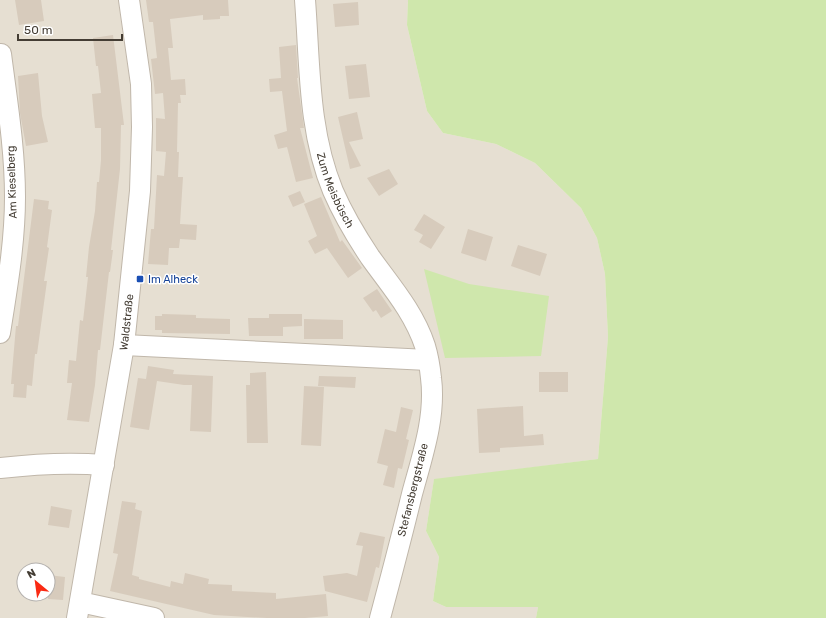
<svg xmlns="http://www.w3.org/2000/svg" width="826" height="618" font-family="Rubik,sans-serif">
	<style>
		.residential { fill: #e6dfd2; fill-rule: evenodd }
		.green { fill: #cfe7ac }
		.building { fill: #d7cbbc }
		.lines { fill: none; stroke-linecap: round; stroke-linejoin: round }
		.minor-casing { stroke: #c0b7aa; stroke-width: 22 }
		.minor { stroke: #fff; stroke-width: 20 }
		.transit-dot { fill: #1a4fb4; stroke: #fff; stroke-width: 1.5 }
		.labels { text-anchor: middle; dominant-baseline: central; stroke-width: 3; stroke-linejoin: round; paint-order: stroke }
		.street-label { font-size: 11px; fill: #443d34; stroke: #fff }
		.transit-label { font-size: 11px; fill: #164399; stroke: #fff; text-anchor: start }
	</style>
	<rect width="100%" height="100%" fill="#f2ede4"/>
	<!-- residential -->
	<path class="residential" d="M0 0H408L407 25 427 111 443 133 496 144 535 163 581 208 597 238 605 274 608 337 598 459 434 480 426 531 439 557 433 601 446 607H538L536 618H0ZM24 570H48V594H24Z"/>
	<!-- green -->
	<path class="green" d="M408 0H826V618H536L538 607H446L433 601 439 557 426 531 434 479 598 459 608 337 605 274 597 238 581 208 535 163 496 144 443 133 427 111 407 25Z
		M424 269 469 284 549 296 541 356 445 358Z"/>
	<!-- building -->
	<path class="building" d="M15 0H41L44 21 19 25Z
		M146 0H228L229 16H220V19L203 20V15L170 19 173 48H168L171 80 185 79 186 95H180L181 103H178L177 152H179L178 177H183L180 224 197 225 196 240 180 239 179 248H169L168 265 148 264 151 229H154L157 175 164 176 166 152 156 151V118L165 119 163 93 155 94 151 59 157 58 153 22H149Z
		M358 2 359 25 335 27 333 4Z
		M113 35 124 125H121L120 169 111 250H113L110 272H109L100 350H98L95 385 89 422 67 420 72 383H67L69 360 76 361 80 320 83 321 88 277H86L89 247 95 211 97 182H99L101 160V128H95L92 94 101 93 98 66H96L93 38Z
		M296 45 298 78H297L304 128H300L313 178 296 182 287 147 278 149 274 135 287 131 282 91 270 92 269 79 281 78 279 47Z
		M366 64 370 97 349 99 345 66Z
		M38 73 42 116 48 142 26 146 20 113 18 76Z
		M357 112 363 139 349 142 361 166 350 169 338 117Z
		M389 169 398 184 379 196 367 178Z
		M300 191 305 202 293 207 288 196Z
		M321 197 340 242 342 240 362 268 348 278 327 248 315 254 308 241 317 236 304 204Z
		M34 199 49 201 48 209 52 210 47 247 49 248 44 281H47L37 354H35L32 386 27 385 26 398 13 397 14 384H11L16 326H18Z
		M424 214 445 227 431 249 419 242 423 235 414 230Z
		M468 229 493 237 486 261 461 253Z
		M518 245 547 254 540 276 511 266Z
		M377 289 392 311 381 318 376 310 373 312 363 298Z
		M162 314 196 315V318L230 319V334L162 333V330H155V316H162Z
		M269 314H302V326L283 327V336H249L248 318H269Z
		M304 319 343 320V339H304Z
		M148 366 174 370 173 374 213 376 211 432 190 431 192 385H184L157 381 149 430 130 427 138 378 146 379Z
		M266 372 268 443H247L246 385H250V373Z
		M539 372H568V392H539Z
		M319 376 356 377 355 388 318 386Z
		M304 386 324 387 321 446 301 445Z
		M523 406 524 436 543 434 544 445 500 448V452L479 453 477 409Z
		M401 407 413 410 406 439 409 440 402 469 398 468 394 488 383 485 388 466 377 463 385 429 396 432Z
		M122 501 136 503 135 509 142 511 132 575 139 577V579L170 587 171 581 183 584 185 573 209 579 208 584 232 585V591L276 593V599L326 594 328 616 305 618H267L214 615 110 591 118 554 113 553Z
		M51 506 72 510 69 528 48 525Z
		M360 532 385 537 379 568 376 567 367 602 325 591 323 576 347 573 357 576 363 546 356 545Z
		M48 575 65 577 63 600 48 599Z"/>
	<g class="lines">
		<defs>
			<g id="minor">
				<path id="s1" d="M305 0C310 64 308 131 333 191 343 214 356 236 370 257 390 285 414 312 425 346 428 356 430 368 431 378 436 417 422 457 412 494 402 535 391 577 380 618"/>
				<path d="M0 333C7 288 15 243 15 197 15 149 7 101 1 54"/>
				<path d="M124 345 428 360"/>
				<path d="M0 468C35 464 69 462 104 465"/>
				<path d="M80 602 154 618"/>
				<path id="s2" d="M77 618 124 345 140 191 142 127 141 84 129 0"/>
			</g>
		</defs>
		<!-- minor casing -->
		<use href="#minor" class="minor-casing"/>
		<!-- minor -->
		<use href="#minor" class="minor"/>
	</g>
	<!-- markers -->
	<rect class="transit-dot" x="136" y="275" width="8" height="8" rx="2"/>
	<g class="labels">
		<!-- street labels -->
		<g class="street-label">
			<text transform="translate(12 182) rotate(-92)">Am Kieselberg</text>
			<text stroke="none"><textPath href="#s1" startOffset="194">Zum Meisbüsch</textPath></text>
			<text stroke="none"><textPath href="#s2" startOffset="300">Waldstraße</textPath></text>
			<text transform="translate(413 490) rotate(-76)">Stefansbergstraße</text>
		</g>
		<!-- transit labels -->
		<g class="transit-label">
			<text x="148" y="279">Im Alheck</text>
		</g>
	</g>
	<!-- north arrow -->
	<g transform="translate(36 582) rotate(331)"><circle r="19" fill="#ffffff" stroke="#b4b1ae"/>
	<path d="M0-3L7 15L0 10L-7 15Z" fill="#fa2a13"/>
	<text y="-6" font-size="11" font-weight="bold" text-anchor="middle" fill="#443d34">N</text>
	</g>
	<!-- scale -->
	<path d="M18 34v6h104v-6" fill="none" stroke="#443d34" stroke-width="2"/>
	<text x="24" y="34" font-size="12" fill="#443d34" stroke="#ffffff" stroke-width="3" paint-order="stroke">50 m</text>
</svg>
